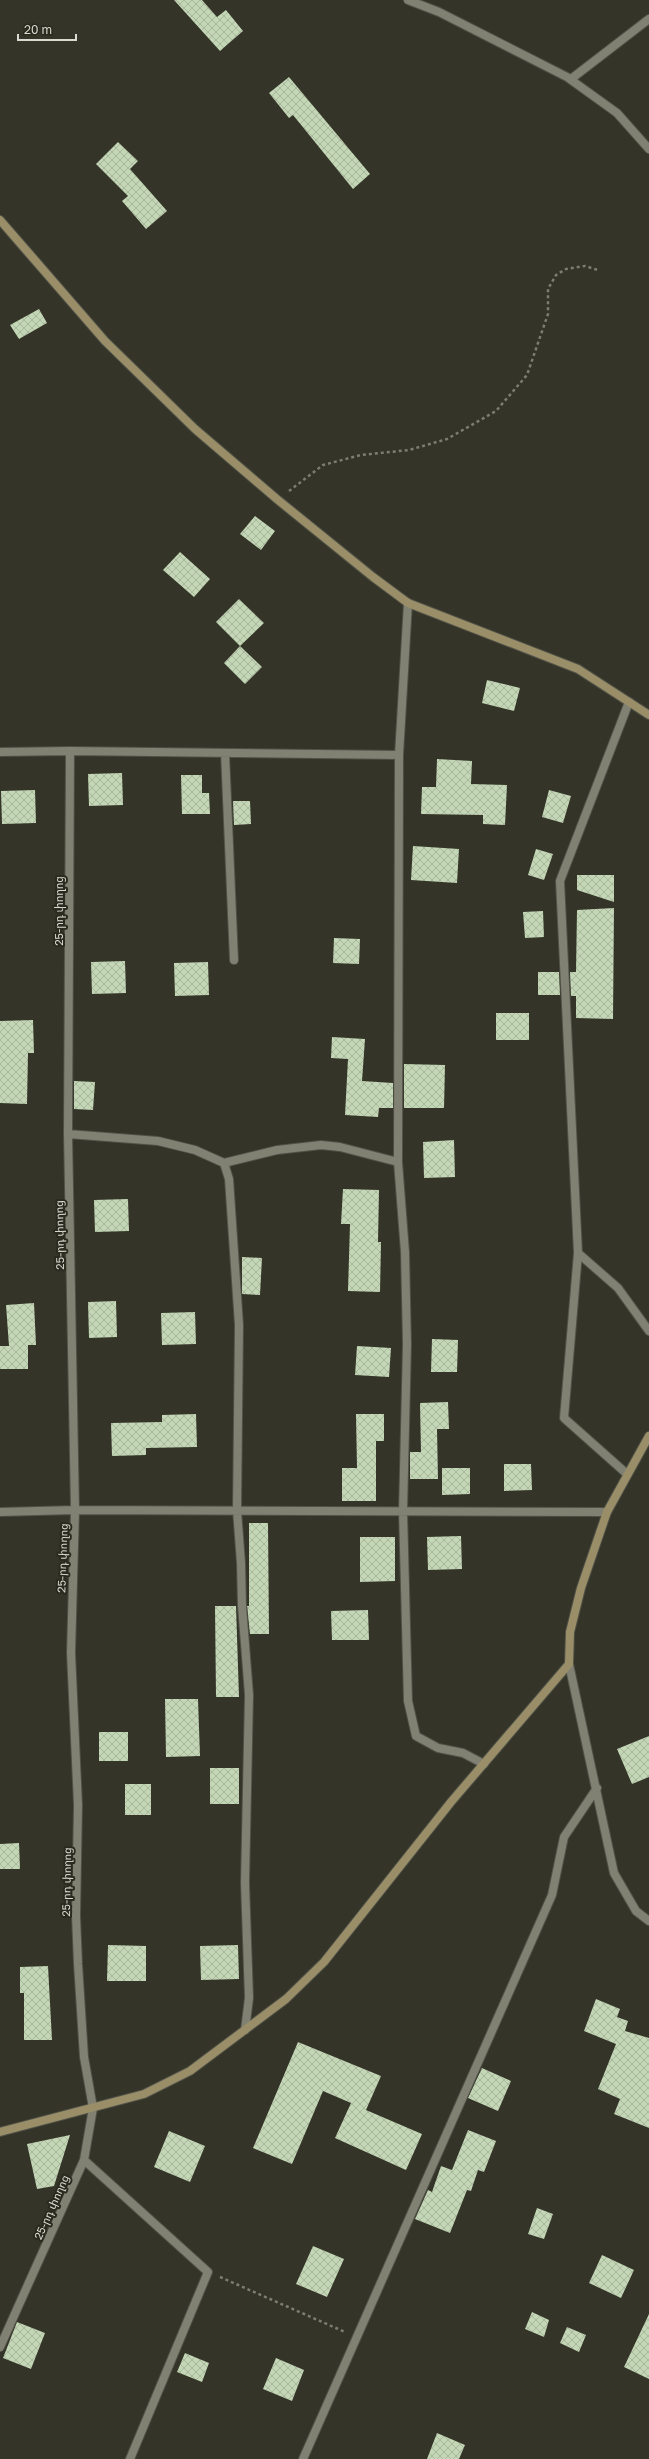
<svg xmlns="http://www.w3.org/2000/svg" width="649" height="2459" font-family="'Golos Text','Noto Sans Armenian',sans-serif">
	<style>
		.building { fill: url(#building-cross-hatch) }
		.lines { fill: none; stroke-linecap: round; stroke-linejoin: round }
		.lane-casing { stroke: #505147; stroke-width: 10 }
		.street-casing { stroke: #505147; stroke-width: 10 }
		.secondary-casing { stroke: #505147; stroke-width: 10 }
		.path { stroke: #7d7d73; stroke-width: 2.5; stroke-dasharray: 3 3; stroke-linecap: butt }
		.lane { stroke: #808173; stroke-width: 8 }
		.street { stroke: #808173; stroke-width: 8 }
		.secondary { stroke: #998e68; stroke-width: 8 }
		.labels { text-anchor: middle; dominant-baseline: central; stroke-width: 4; stroke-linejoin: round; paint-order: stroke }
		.street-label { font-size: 11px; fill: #dadad3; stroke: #2a2a1e }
	</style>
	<defs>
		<pattern id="building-cross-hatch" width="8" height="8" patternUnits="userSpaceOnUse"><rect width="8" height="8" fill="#c3d6b5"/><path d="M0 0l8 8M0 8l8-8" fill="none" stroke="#a9b89d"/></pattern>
	</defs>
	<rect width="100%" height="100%" fill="#343428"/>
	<!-- building -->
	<path class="building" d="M174 0H202L217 17 226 10 243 31 220 51Z
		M289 77 370 174 353 189 293 115 289 118 269 93Z
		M118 142 138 161 130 169 167 211 146 229 122 201 128 196 96 164Z
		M39 309 47 323 19 339 10 325Z
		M255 516 275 531 261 550 240 534Z
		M180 552 210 579 194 597 163 570Z
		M239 599 264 623 240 646 216 622Z
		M240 646 262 667 245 684 224 663Z
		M487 680 520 688 514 711 482 703Z
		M437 759 472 761 471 784 507 785 505 825 483 824V815L421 814 422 787H436Z
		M122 773 123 805 89 806 88 774Z
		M181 775H202V793H209L210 814H182Z
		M35 790 36 823 2 824 1 791Z
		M549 790 571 796 563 823 542 817Z
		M233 801H250L251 824 234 825Z
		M413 846 459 849 457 883 411 880Z
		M536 849 553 854 544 880 528 875Z
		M577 875H614V902L577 890Z
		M614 908 613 1019 576 1018V996H571L570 972H576L577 910Z
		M543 911 544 937 525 938 523 912Z
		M334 938 360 939 359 964 333 963Z
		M125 961 126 993 92 994 91 962Z
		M208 962 209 995 175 996 174 963Z
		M538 972H559L560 995H538Z
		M496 1013H529V1040H496Z
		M33 1020 34 1053H28L27 1104 0 1103V1021Z
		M332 1037 365 1039 362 1081 393 1083V1108H379L378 1117 345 1115 348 1059 331 1058Z
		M404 1064 445 1065 444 1108H404Z
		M74 1081 95 1082 93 1110 74 1109Z
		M454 1140 455 1177 424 1178 423 1142Z
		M343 1189 379 1190 378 1242H381L380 1292 348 1291 350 1224H341Z
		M128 1199 129 1231 95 1232 94 1200Z
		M242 1257 262 1258 260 1295 242 1294Z
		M116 1301 117 1337 89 1338 88 1302Z
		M34 1303 36 1345H28V1369H0V1346H9L6 1305Z
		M195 1312 196 1344 162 1345 161 1313Z
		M432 1339 458 1340 457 1372H431Z
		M357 1346 391 1348 389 1377 355 1375Z
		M448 1402 449 1429H437L438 1479H410V1452H421L420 1403Z
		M196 1414 197 1447 146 1448V1455L112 1456 111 1423 162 1422V1415Z
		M356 1414H384V1441H376V1501H342V1468H357Z
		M504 1464H531L532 1490 504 1491Z
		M442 1468H470V1494L442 1495Z
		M249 1523H268L269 1634H250L247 1606H249Z
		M461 1536 462 1569 428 1570 427 1537Z
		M360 1537H395V1581L360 1582Z
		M215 1606H236L239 1697H216Z
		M368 1610 369 1640H332L331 1611Z
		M165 1699H198L200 1756 166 1757Z
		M99 1732H128V1761H99Z
		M649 1736V1777L632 1784 617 1749Z
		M210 1768H239V1804H210Z
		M125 1784H151V1815H125Z
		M19 1843 20 1869H0V1844Z
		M108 1945 146 1946V1981H107Z
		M238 1945 239 1979 201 1980 200 1946Z
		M48 1966 52 2040H24V1993H20V1967Z
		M596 1999 620 2009 617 2017 628 2021 625 2031 649 2038V2128L614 2114 620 2099 598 2089 616 2044 584 2031Z
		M298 2042 381 2076 366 2110 422 2134 406 2170 335 2138 351 2103 323 2091 292 2164 253 2148Z
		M482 2068 511 2081 498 2111 468 2098Z
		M468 2130 496 2141 484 2172 478 2170 471 2191 467 2190 450 2233 415 2219 428 2190 432 2192 441 2166 452 2170Z
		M169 2131 205 2146 190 2182 154 2167Z
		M70 2135 54 2186 37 2189 27 2144Z
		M537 2208 553 2214 544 2239 528 2234Z
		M313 2246 344 2259 327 2297 296 2284Z
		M602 2255 634 2270 621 2298 589 2283Z
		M532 2312 549 2320 544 2337 525 2329Z
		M649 2314V2379L624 2367Z
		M17 2322 45 2333 31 2369 3 2358Z
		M567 2327 586 2335 579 2352 560 2343Z
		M185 2353 209 2363 202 2382 177 2372Z
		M276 2358 304 2370 292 2401 263 2389Z
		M437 2433 465 2445 459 2459H427Z"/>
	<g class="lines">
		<defs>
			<path id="lane" d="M629 702 560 881 578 1253 618 1288 649 1331
				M578 1253 564 1418 627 1474"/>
			<path id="street" d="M408 0 439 12 567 77 617 113 649 149
				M571 79 649 19
				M408 603 399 755 398 1162 405 1252 407 1344 403 1511 408 1701 416 1736 438 1748 463 1753 484 1764
				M0 752 70 751 399 755
				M225 753 234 960
				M68 1134 158 1141 195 1150 224 1163 277 1150 321 1145 340 1147 398 1162
				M224 1163 229 1179 239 1325 237 1510 241 1563 242 1606 249 1695 245 1883 249 1998 245 2030
				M0 1512 75 1510 607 1512
				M569 1664 614 1873 636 1911 649 1921
				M84 2160 208 2272 130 2459
				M0 2347 84 2160 93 2108 84 2057 78 1964 76 1916 78 1805 71 1653 75 1510 68 1134 70 751
				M303 2459 552 1895 564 1837 597 1788"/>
			<path id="secondary" d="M0 220 105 341 195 429 278 500 373 577 408 603 578 669 649 715
				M0 2132 144 2094 190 2071 286 1999 324 1962 451 1802 569 1664 570 1632 581 1588 607 1512 649 1436"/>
		</defs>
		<!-- lane casing -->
		<use href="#lane" class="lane-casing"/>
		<!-- street casing -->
		<use href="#street" class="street-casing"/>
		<!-- secondary casing -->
		<use href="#secondary" class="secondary-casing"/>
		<!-- path -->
		<path class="path" d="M289 491 323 465 361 455 409 450 447 439 496 411 527 375 548 314V289L556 275 566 269 585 266 598 270
			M220 2277 345 2332"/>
		<!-- lane -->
		<use href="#lane" class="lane"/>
		<!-- street -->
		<use href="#street" class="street"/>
		<!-- secondary -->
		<use href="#secondary" class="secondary"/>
	</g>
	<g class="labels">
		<!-- street labels -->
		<g class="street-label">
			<text transform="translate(58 911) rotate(-90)">25-րդ փողոց</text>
			<text transform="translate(59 1235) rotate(-91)">25-րդ փողոց</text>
			<text transform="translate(62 1558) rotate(-88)">25-րդ փողոց</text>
			<text transform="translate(66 1882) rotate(-89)">25-րդ փողոց</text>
			<text transform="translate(51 2207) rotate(-66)">25-րդ փողոց</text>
		</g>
	</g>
	<!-- scale -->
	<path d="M18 34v6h58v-6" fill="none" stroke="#dadad3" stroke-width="2"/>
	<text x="24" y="34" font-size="12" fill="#dadad3" stroke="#2a2a1e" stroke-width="3" paint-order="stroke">20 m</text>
</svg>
